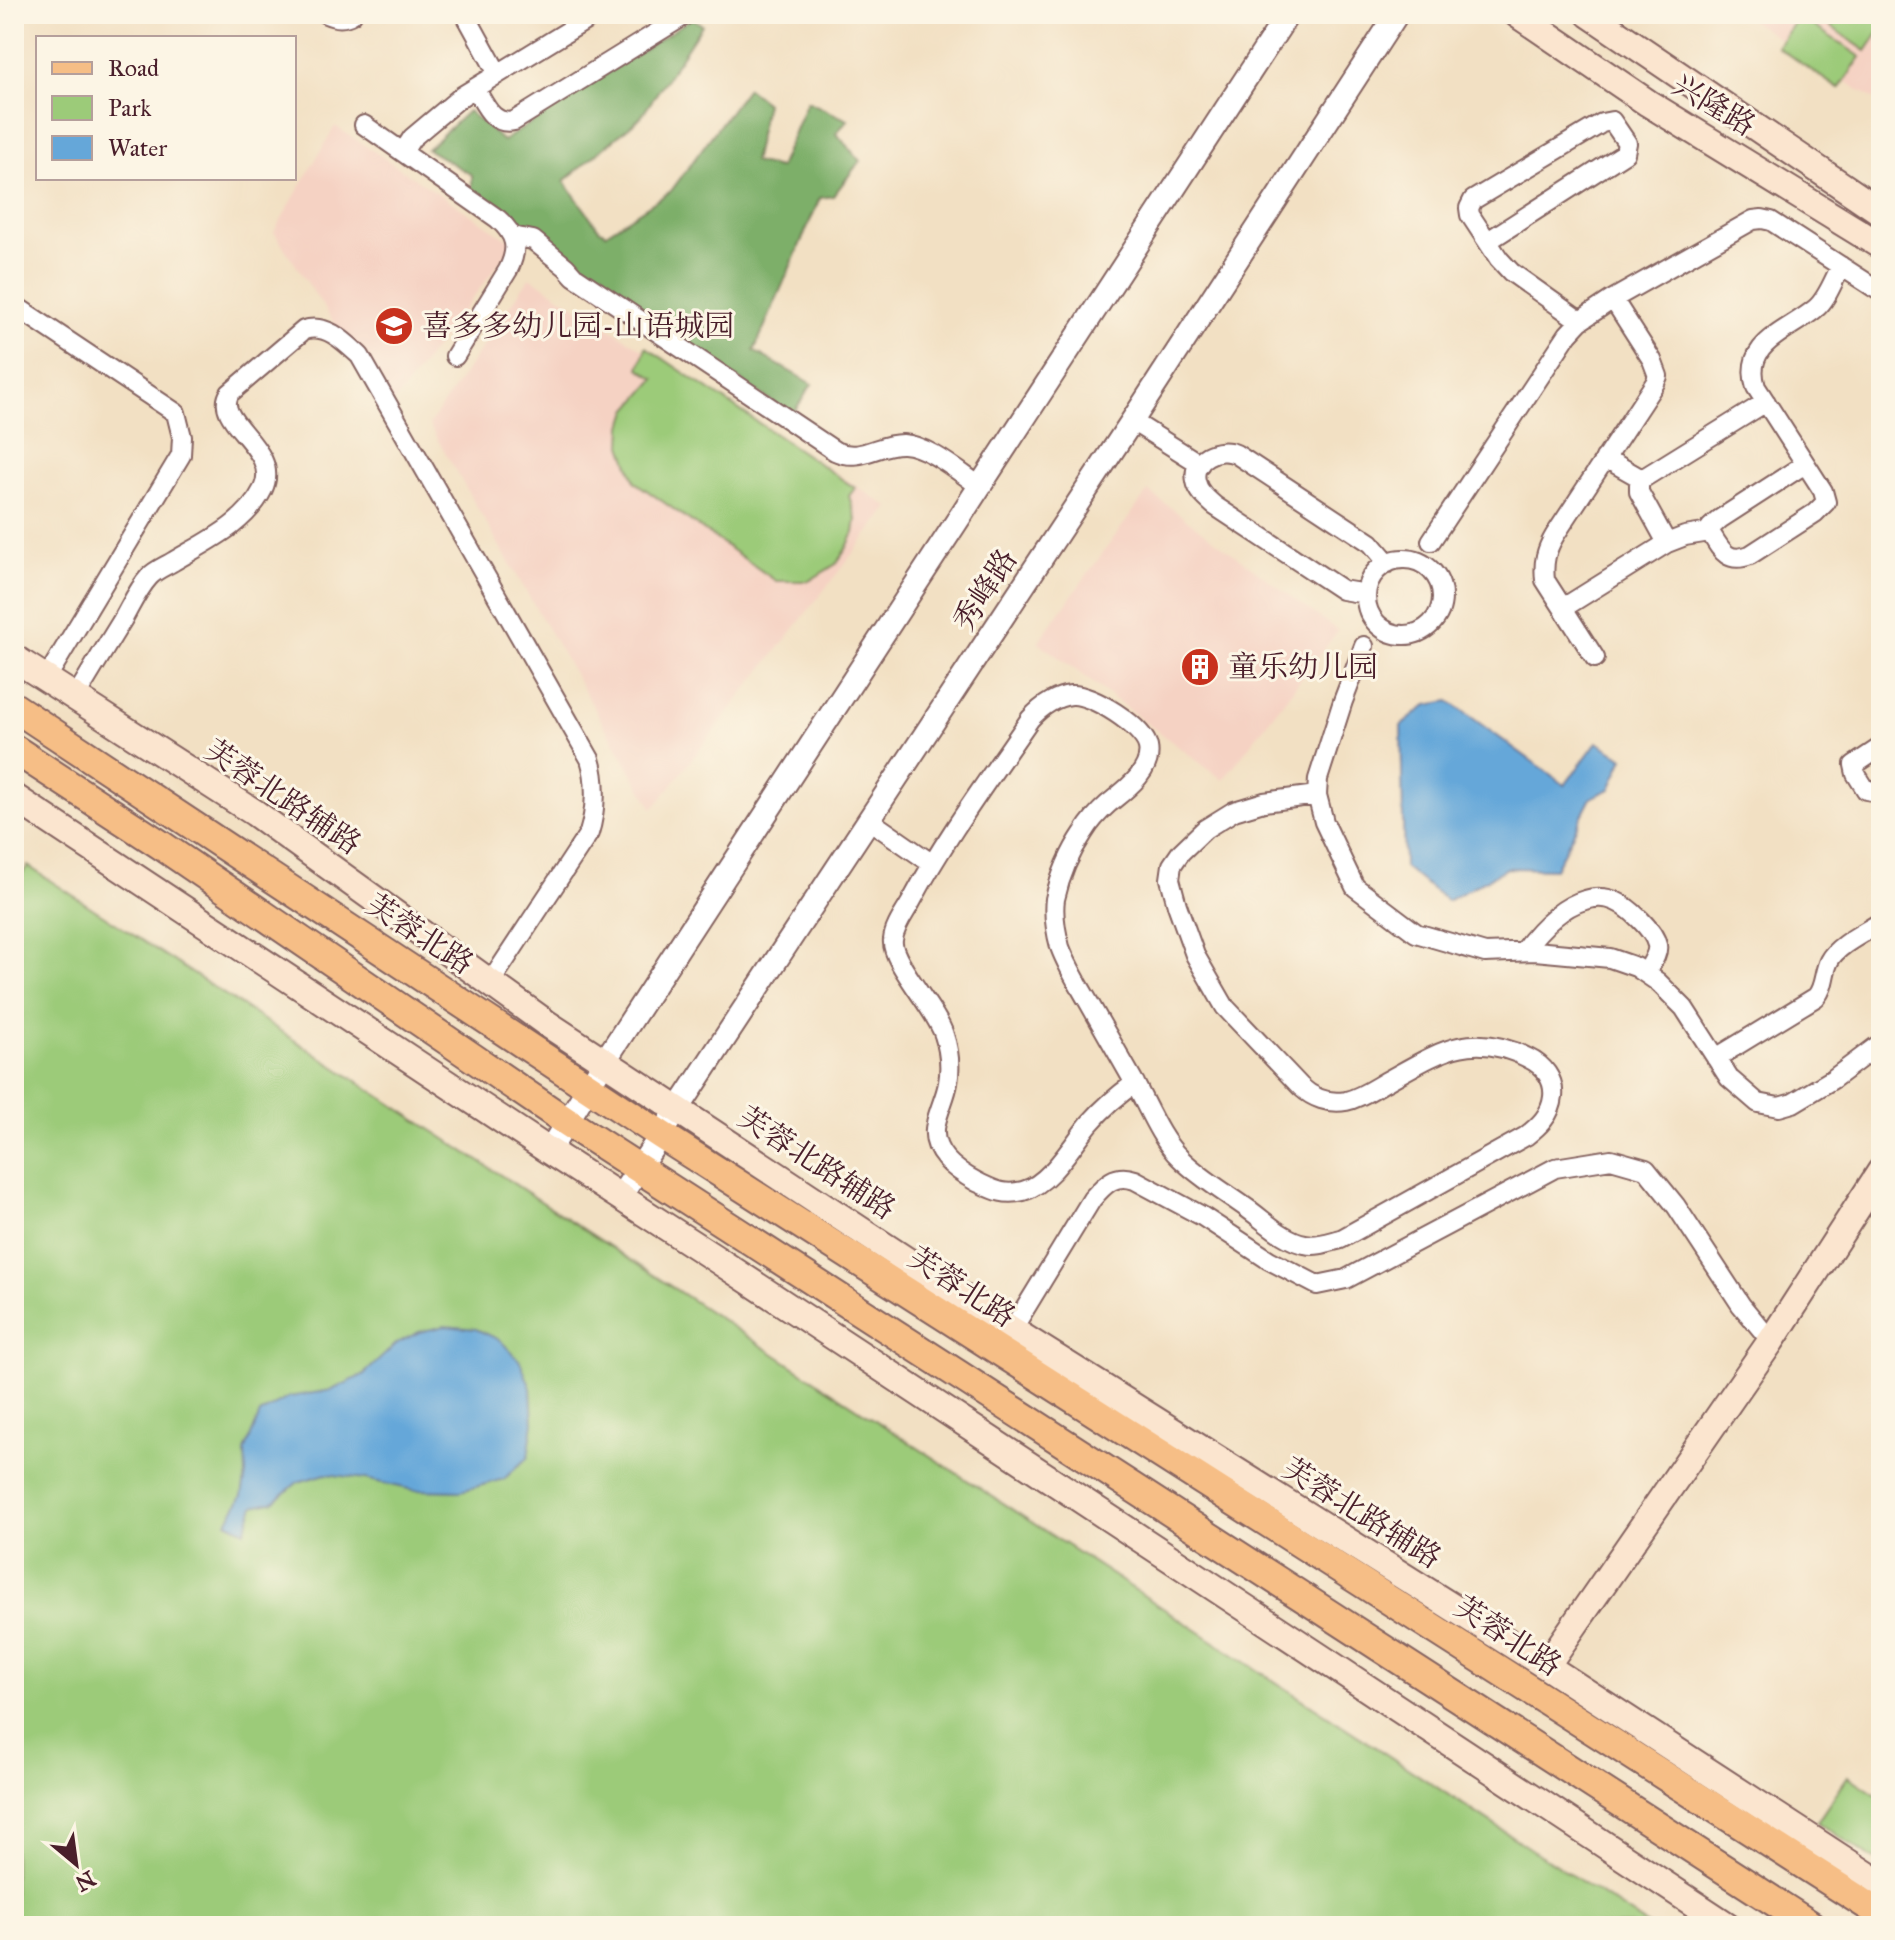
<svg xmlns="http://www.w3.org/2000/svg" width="1895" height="1940" font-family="'IM FELL Great Primer','Noto Serif SC',serif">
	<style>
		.built { fill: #f5d2c3 }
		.green { fill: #9ccb79; stroke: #737552; stroke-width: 2 }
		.forest { fill: #7daf69; stroke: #64674a; stroke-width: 2 }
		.water { fill: #65a7d9; stroke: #586382; stroke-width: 2 }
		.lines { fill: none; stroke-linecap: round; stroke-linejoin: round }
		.minor-casing { stroke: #856360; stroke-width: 22 }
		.tertiary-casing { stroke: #856360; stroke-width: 26 }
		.secondary-casing { stroke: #856360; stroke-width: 30 }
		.primary-casing { stroke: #856360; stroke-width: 32 }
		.minor { stroke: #fff; stroke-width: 18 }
		.tertiary { stroke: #fff; stroke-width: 22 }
		.secondary { stroke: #fbe5cf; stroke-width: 26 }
		.primary { stroke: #f6be86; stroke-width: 28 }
		.labels { text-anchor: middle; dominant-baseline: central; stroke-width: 6; stroke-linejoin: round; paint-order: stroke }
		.street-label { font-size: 30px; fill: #4a1f2b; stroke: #fcf5e5 }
		.poi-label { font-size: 30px; fill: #4a1f2b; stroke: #fcf5e5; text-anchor: start }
	</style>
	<rect width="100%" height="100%" fill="#fcf5e5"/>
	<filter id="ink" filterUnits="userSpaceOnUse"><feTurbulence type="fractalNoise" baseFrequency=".0125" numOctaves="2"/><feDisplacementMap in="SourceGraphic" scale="16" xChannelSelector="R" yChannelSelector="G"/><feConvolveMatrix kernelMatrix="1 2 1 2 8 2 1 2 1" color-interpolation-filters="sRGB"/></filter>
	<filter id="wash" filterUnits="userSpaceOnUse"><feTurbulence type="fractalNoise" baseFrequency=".006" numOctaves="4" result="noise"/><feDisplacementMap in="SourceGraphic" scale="32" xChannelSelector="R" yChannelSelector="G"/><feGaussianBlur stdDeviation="1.8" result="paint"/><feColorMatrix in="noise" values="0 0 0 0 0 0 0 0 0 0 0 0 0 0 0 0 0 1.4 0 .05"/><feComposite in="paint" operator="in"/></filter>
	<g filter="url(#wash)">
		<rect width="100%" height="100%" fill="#f2e0c3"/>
		<!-- built -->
		<path class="built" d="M1741 14H1881V104Z
			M335 126 514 243 390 408 274 232Z
			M530 277 889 507 653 809 429 425Z
			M1148 491 1338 631 1223 780 1038 642Z"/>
		<!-- green -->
		<path class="green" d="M1813 14H1881V29L1866 51Z
			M1799 16 1861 57 1839 89 1777 47Z
			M646 347 855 488 849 496 856 519 854 533 846 549 836 564 809 581H776L635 482 622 445 623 426 628 410 655 379 639 368Z
			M28 866 1649 1926H14V884Z
			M1848 1776 1881 1798V1864L1817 1822Z"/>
		<!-- forest -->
		<path class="forest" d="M692 18 702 25 641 117 564 181 599 229 606 233 671 191 747 88 766 103 753 162 779 168 807 101 848 120 836 133 860 161 833 196 820 198 754 351 812 384 792 415 523 235 472 193V175L427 149 468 111 503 141Z"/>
		<!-- water -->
		<path class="water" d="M1449 701 1565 785 1597 742 1624 758 1610 789 1591 798 1555 869 1507 868 1447 901 1404 867 1401 726 1427 705Z
			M445 1326 476 1329 500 1340 520 1361 531 1388 533 1423 528 1457 504 1479 461 1491 413 1490 365 1479 326 1474 298 1482 275 1501 254 1506 245 1531 227 1522 242 1496 246 1474 245 1451 260 1414 289 1397 332 1390 363 1375 397 1343 419 1332Z"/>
	</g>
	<g filter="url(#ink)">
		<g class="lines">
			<defs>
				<path id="minor" d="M326 14C335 18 344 19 352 14
					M465 14 498 74
					M475 88C485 104 492 126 514 121L687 14
					M364 125 498 219C516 235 519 248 508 270L455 356
					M403 152 412 138 462 96 596 14
					M512 236 533 240 566 267 574 276 835 451C861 463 878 443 903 444 928 445 960 473 981 487
					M1488 241 1625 153 1627 143 1612 121 1602 123 1473 200 1469 208 1470 215 1499 259 1511 272 1580 321
					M14 305 176 413 182 437 181 455 46 679
					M1132 421 1200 464
					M1605 458 1642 479
					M1710 532C1721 550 1727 564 1750 555L1815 513 1826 502 1823 491 1756 387C1742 343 1787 332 1815 309 1827 300 1834 279 1841 266
					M1431 541 1568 334 1580 321 1613 299 1753 220 1762 219 1771 221 1881 292
					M1667 543 1639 492V484L1642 479 1766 402
					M1366 597a38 38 0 1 1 76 0a38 38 0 1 1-76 0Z
					M1366 594 1342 590 1215 506C1207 499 1198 492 1196 481 1191 458 1218 446 1236 454L1371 543 1388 563
					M1563 608 1667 543 1685 536 1710 532V528L1720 519 1805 464
					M1364 646 1343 701 1318 779 1317 795 1324 822 1355 887 1416 933 1485 953 1535 951 1610 958 1636 967 1658 982 1684 1008 1729 1078 1758 1103 1779 1107 1793 1103 1833 1079 1881 1043
					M1595 658 1545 580C1543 562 1546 550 1555 535L1655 383 1658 376 1652 360 1613 299
					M75 698C91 671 107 645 123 619 131 605 138 589 149 577 155 570 166 566 174 561 206 542 246 524 263 489 282 449 211 421 230 393L304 330C326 323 344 341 360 356L590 759C597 781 596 811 589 833L490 983
					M1881 747 1854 765 1856 774 1866 790 1872 791 1881 788
					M869 820 931 863
					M1523 951C1538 931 1560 907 1585 900 1594 897 1606 897 1615 901 1629 907 1654 930 1657 945 1659 954 1650 965 1646 973
					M1716 1058 1816 997C1825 987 1823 973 1829 961 1837 945 1866 932 1881 922
					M1135 1083C1118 1095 1103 1108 1090 1123 1072 1145 1050 1184 1023 1191 1004 1196 994 1190 977 1182 955 1170 929 1152 936 1123 939 1109 946 1096 948 1083 951 1066 949 1050 944 1035 936 1009 890 961 893 940 894 927 905 913 911 902 945 838 989 779 1030 719 1041 707 1054 697 1071 695 1091 693 1144 727 1148 747 1153 771 1124 791 1108 804 1099 812 1090 822 1084 832 1071 851 1060 876 1055 899 1053 914 1056 932 1060 947 1067 966 1078 984 1088 1001 1103 1027 1118 1054 1133 1080 1147 1105 1160 1139 1180 1158 1200 1178 1226 1193 1248 1209 1265 1221 1285 1241 1305 1244 1317 1247 1329 1242 1341 1239L1526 1136C1539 1126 1551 1115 1553 1097 1555 1079 1543 1065 1528 1058 1470 1028 1436 1054 1385 1082 1373 1089 1360 1098 1346 1101 1329 1104 1313 1098 1301 1087L1225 1007 1195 955 1177 905 1170 879 1172 865 1181 852 1205 829 1234 811 1264 802 1317 795
					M1012 1330 1092 1199C1105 1184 1115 1173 1135 1180L1202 1216 1269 1260 1317 1285 1346 1279 1555 1168 1611 1159 1646 1169 1676 1206 1741 1305 1771 1341"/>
				<path id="tertiary" d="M549 1151 604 1062 1288 14
					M620 1197 1132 421 1397 14"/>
				<path id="secondary" d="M1517 14 1648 103 1881 246
					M1589 14 1881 212
					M14 658 255 813 546 1023 1012 1330 1546 1666 1881 1884
					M14 797 549 1151 713 1257 1728 1926
					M1546 1666 1771 1341 1881 1171"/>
				<path id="primary" d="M14 707 661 1135 1881 1914
					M14 749 161 845 567 1122 1812 1926"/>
			</defs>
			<!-- minor casing -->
			<use href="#minor" class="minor-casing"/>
			<!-- tertiary casing -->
			<use href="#tertiary" class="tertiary-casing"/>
			<!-- secondary casing -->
			<use href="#secondary" class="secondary-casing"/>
			<!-- primary casing -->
			<use href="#primary" class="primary-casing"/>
			<!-- minor -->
			<use href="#minor" class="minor"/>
			<!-- tertiary -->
			<use href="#tertiary" class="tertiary"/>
			<!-- secondary -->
			<use href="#secondary" class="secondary"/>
			<!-- primary -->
			<use href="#primary" class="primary"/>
		</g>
	</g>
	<!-- icons -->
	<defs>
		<symbol id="school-disc" viewBox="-11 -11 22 22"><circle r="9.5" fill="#c8321e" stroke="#fcf5e5"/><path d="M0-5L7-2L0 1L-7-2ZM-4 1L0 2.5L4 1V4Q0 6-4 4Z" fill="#fff"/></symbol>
		<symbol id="building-disc" viewBox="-11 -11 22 22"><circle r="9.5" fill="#c8321e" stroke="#fcf5e5"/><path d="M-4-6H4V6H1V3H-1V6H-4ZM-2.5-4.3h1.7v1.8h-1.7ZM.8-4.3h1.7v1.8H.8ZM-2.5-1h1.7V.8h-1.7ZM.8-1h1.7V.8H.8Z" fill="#fff"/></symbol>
	</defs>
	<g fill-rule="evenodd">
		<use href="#school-disc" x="372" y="304" width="44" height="44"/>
		<use href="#building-disc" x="1178" y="645" width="44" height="44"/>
	</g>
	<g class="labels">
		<!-- street labels -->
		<g class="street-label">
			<text transform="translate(1714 105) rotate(31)">兴隆路</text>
			<text transform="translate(985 590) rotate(-57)">秀峰路</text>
			<text transform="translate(283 797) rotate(34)">芙蓉北路辅路</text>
			<text transform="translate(420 934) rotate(33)">芙蓉北路</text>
			<text transform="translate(817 1163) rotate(33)">芙蓉北路辅路</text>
			<text transform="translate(962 1287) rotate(33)">芙蓉北路</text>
			<text transform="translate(1362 1513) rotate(32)">芙蓉北路辅路</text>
			<text transform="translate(1508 1636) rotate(33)">芙蓉北路</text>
		</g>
		<!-- poi labels -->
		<g class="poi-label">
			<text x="422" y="326">喜多多幼儿园-山语城园</text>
			<text x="1228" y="667">童乐幼儿园</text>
		</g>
	</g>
	<!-- margin -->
	<rect width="1895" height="1940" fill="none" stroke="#fcf5e5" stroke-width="48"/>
	<!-- legend -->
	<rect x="36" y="36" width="260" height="144" fill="#fcf5e5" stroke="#b59f9b" stroke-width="2"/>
	<rect x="52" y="62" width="40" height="12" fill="#f6be86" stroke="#b59f9b" stroke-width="2"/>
	<text x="108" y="76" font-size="24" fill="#4a1f2b">Road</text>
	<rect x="52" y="96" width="40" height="24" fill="#9ccb79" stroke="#b59f9b" stroke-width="2"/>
	<text x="108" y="116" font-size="24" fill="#4a1f2b">Park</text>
	<rect x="52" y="136" width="40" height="24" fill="#65a7d9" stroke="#b59f9b" stroke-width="2"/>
	<text x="108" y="156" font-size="24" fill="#4a1f2b">Water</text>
	<!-- north arrow -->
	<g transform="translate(76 1864) rotate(151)" stroke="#fcf5e5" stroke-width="6" paint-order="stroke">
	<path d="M0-6L14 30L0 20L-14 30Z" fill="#4a1f2b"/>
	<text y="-12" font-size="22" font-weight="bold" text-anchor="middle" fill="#4a1f2b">N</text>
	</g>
</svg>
